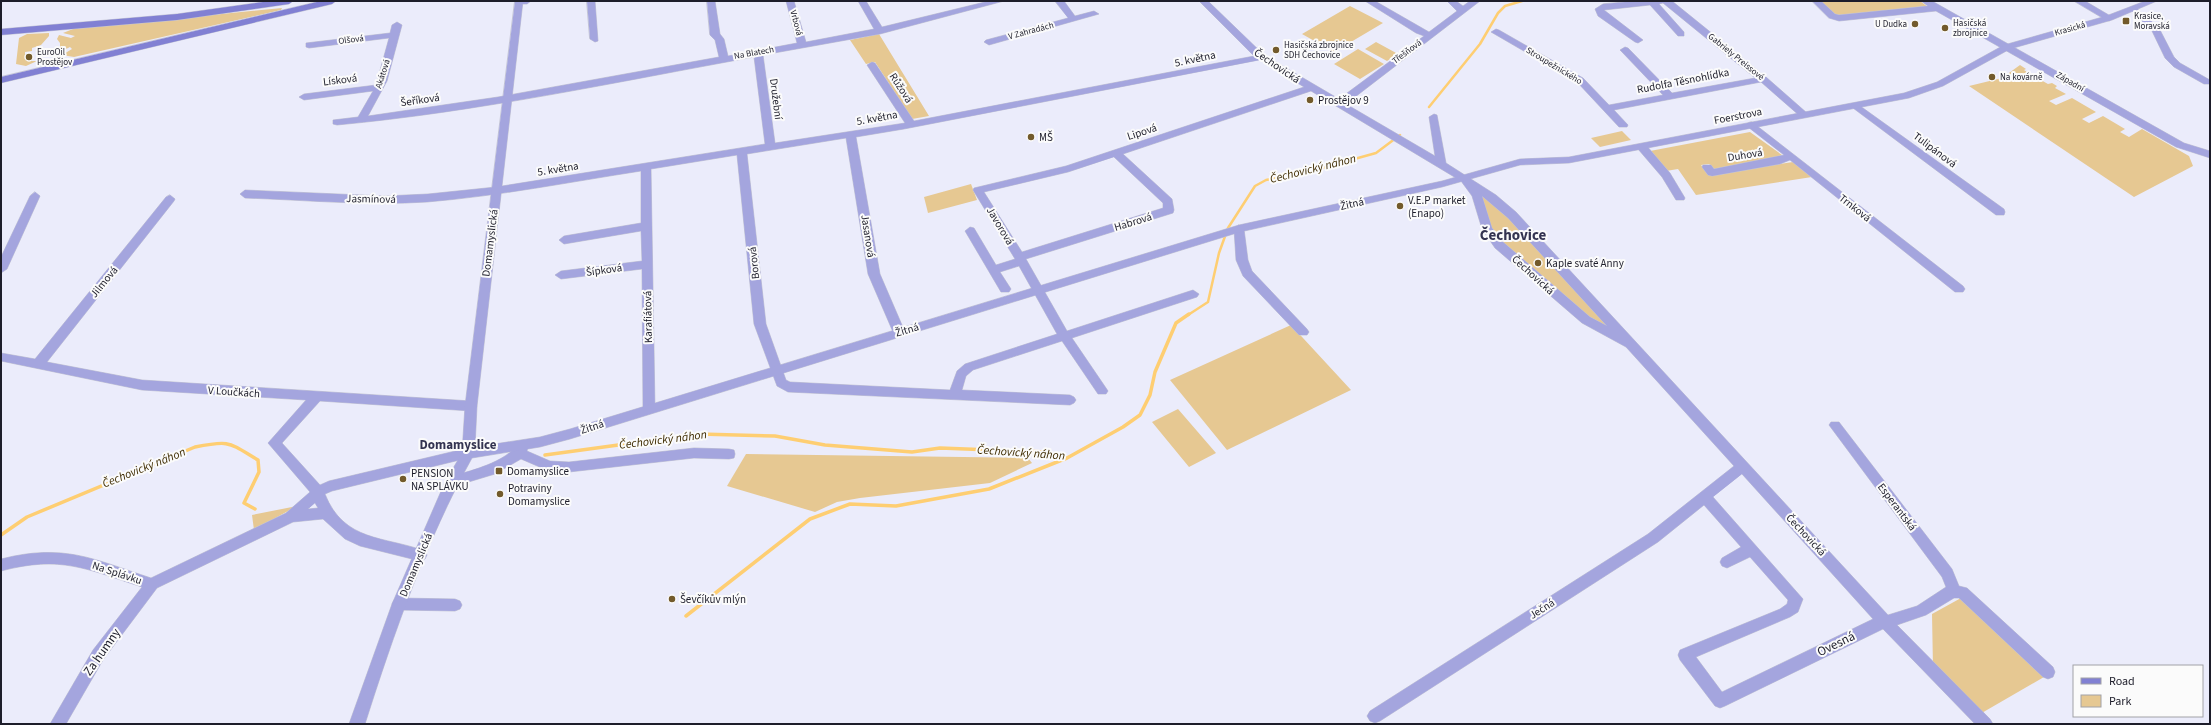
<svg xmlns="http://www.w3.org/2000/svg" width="2211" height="725" font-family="'Source Sans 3',sans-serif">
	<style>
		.green { fill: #e6c892 }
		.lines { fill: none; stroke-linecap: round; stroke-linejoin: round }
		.stream-far1 { stroke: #fece72; stroke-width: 2.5 }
		.stream { stroke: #fece72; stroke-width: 3.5 }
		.minor-casing { stroke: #c6c7d5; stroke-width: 1 }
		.tertiary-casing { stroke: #c6c7d5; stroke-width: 1 }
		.secondary-casing { stroke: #c6c7d5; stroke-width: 1 }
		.minor { fill: #a4a5de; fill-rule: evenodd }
		.tertiary { fill: #a4a5de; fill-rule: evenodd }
		.secondary { fill: #8180d3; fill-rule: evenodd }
		.poi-dot { fill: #725a2b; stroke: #fbfbfb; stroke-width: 1.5 }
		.labels { text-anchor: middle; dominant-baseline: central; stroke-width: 4; stroke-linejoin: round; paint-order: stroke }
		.far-poi-label { font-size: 9px; fill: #1d1d2a; stroke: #fbfbfb; text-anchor: start }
		.far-street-label { font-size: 9px; fill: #1d1d2a; stroke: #fbfbfb }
		.street-label { font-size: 11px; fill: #1d1d2a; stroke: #fbfbfb }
		.poi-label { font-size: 11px; fill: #1d1d2a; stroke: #fbfbfb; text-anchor: start }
		.water-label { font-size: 12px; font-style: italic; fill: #3f2c02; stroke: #fbfbfb }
		.quarter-label { font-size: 13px; font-weight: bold; fill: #343451; stroke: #fbfbfb }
		.near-street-label { font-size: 13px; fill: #1d1d2a; stroke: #fbfbfb }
		.district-label { font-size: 15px; font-weight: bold; fill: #343451; stroke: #fbfbfb }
	</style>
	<rect width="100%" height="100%" fill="#ebecfb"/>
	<!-- green -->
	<path class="green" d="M1818 1H1920L1928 7 1841 15H1835Z
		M1350 6 1383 23 1334 52 1302 34Z
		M282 8 281 10 74 57 62 55 72 49 70 47 60 52V43L57 39 59 35 71 38 75 36 63 33 73 29Z
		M49 33V36L41 45 32 48V51L25 52V59L31 58V61H37L26 66 16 64 19 38 27 34Z
		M879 34 929 116 912 119 875 62 866 64 850 40Z
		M1376 42 1398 54 1387 61 1365 49Z
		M1358 49 1384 64 1360 79 1334 64Z
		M2020 65 2026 69 2024 70 2033 76 2029 79 2034 82 2039 79 2048 84 2052 83 2057 86 2055 88 2066 94 2049 101 2056 105 2072 98 2096 112 2082 119 2089 123 2103 116 2125 129 2120 132 2129 137 2142 129 2189 156 2193 166 2134 197 1969 86 2002 78Z
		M1622 131 1631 140 1600 147 1591 138Z
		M1750 132 1782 155 1784 159 1715 170 1709 164 1701 165 1709 175 1793 162 1812 177 1696 195 1678 169 1666 171 1650 151Z
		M971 184 977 200 928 213 924 197Z
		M1485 191 1630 344 1607 332 1493 237 1478 193Z
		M1291 325 1351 390 1227 450 1170 380Z
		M1178 409 1216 453 1189 467 1152 422Z
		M746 454 1028 458 1032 463 990 483 860 498 837 502 815 512 727 486Z
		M297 506 254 530 252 515Z
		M1961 598 2044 677 1980 714 1933 668 1932 614Z"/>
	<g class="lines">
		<!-- stream-far1 -->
		<path class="stream-far1" d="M1429 107 1480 44 1498 13 1505 6 1522 1
			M1188 315 1208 302 1219 253 1228 228 1255 186 1266 180 1322 168 1376 153 1400 135"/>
		<!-- stream -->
		<path class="stream" d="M545 455 699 434 775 436 825 445 912 452 940 448 1046 452 1067 458 1123 427 1140 415 1150 395 1155 372 1176 323 1189 314
			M1 535 27 517 195 447C230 440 228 442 258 460L259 472 244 503 255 509
			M686 616 810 519 850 504 896 506 989 489 1067 458"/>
		<defs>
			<path id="minor" d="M515 1H531L527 4H516Z
				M587 1H595L598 41 595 42 590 39Z
				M707 1H715L720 34 724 39 728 56 797 43 786 1H794L806 42 874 29 858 1H866L882 27 989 1H1004L880 34 763 55 775 143 905 123 867 65 872 62 875 63 914 121 1254 56 1199 1H1208L1264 55 1339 99 1424 36 1416 33 1365 1H1375L1429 32 1457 11 1447 1H1456L1463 6 1470 1H1480L1346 104 1435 156 1429 117 1434 114 1437 115 1446 163 1496 195 1516 212 1888 615 1917 606 1946 587 1942 577 1829 425 1831 422H1839L1952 569 1959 586 1967 588 2053 667 2055 672 2053 677 2048 679 2043 677 1959 598H1954L1926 615 1897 625 1990 719 1993 724H1975L1883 629 1725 706 1720 708 1715 706 1680 660 1678 655 1680 650 1780 609 1787 604 1788 600 1750 557 1727 568 1722 566 1720 562 1722 558 1741 547 1704 505 1658 542 1380 721 1375 723 1370 721 1367 716 1370 711 1648 534 1734 466 1626 347 1582 323 1495 248 1482 229 1472 196 1461 181 1311 91 1123 154 1172 199 1174 210 1173 213 1026 259 1067 331 1193 290 1199 294 1197 297 1072 338 1106 388 1108 391 1106 394H1098L1062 341 973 370 966 376 962 390 1070 395 1074 397 1076 400 1074 403 1070 405 788 392 777 386 754 324 737 155 651 169 655 409 653 412H645L643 409 642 269 561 279 555 275 561 271 642 261 641 231 564 244 559 240 564 236 641 223V171C570 182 499 196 427 202 367 206 305 200 245 198L240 194 245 190 385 196 428 194 496 187 765 144 754 57C616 82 477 112 337 125L333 124V120L358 117 373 91 304 100 299 97 304 94 376 85 389 38 309 48 306 47V43L390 33 392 25 397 22 402 25 387 81 368 116 498 97 719 57 715 40 710 35ZM1260 60 1304 87 1066 166 974 188 973 190 1015 259 996 265 974 228 970 227 965 231 1001 292H1009L1011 289 1000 272 1019 266 1057 334 965 364 957 371 950 390 790 382 786 380 766 324 747 154 846 138 868 274 893 332 899 336 905 332 880 274 856 137 904 129ZM1114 157 1163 203V208L1022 252 984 192 1068 172ZM1482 196 1508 218 1607 326 1590 317 1503 242 1492 228ZM1742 474 1873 619 1722 692 1696 657 1790 617 1798 612 1803 599 1713 497Z
				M1055 1H1064L1075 16 1094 11 1099 14 989 45 984 42 986 40 1068 18Z
				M1636 1H1672L1766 77 1807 113V117H1801L1761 82 1614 110 1628 125 1627 127H1619L1577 82 1491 32 1496 29 1499 30 1583 78 1609 105 1663 95 1622 52 1620 50 1625 47 1628 48 1672 93 1755 78 1663 3 1659 4 1684 32V36H1678L1650 5 1604 10 1643 40 1638 43 1635 42 1598 16 1595 9 1603 4Z
				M1812 1H1821L1835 14 1839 15 1928 6 1921 1H1932L2184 143 2210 151V158L2176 147 1936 11 1839 21 1829 18Z
				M2074 1H2085L2114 18 2109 21 2106 20Z
				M2134 6 2159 28 2174 57 2180 63 2210 80V84H2204L2174 67 2165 58 2152 31 2130 9Z
				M1856 103 2004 209 2005 212 2004 215H1996L1853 108 1851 106Z
				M1752 122 1963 286 1965 289 1963 292H1955L1790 160 1780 164 1712 176 1708 175 1702 167 1703 165H1711L1714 169 1784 155 1748 127V123Z
				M1642 144 1646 145 1670 173 1685 198 1684 200H1676L1662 177 1638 149 1637 147Z
				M35 192 40 196 7 269 1 273V257L30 196Z
				M170 195 175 199 174 201 47 362 142 380 471 401 475 403 477 406 475 409 471 411 320 401 282 443 320 485 329 481 468 448 473 449 474 453 473 457 468 458 332 491 325 494C344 542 384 536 425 551L427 555 425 559 420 561 360 546 345 539 323 519 293 522 157 588 103 660 66 724H50L93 650 142 587C86 569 61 555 1 571V559C64 543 93 559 151 578L286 513 310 492 268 443 306 400 142 390 1 361V353L35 359 166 197ZM315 503 318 508 308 509Z
				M1239 225 1244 229 1248 260 1252 271 1307 329 1309 332 1307 335H1299L1243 276 1236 260 1234 229Z
				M522 442 526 443 528 447 527 451 550 461 569 462 694 448 729 449 734 450 735 454 734 458 729 459 694 458 569 472 549 471 521 459 495 474 452 487 447 486 445 482 447 478C468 471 507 463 518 443Z
				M399 598 455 599 460 601 462 605 460 609 455 611 399 610 394 608 392 604 394 600Z"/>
			<path id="tertiary" d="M515 1H523L477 406 475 447 540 437 570 429 1239 225 1442 181 1520 159 1569 157 1904 93 1937 82 2004 45 2106 16 2145 1H2157L2112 20 2010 49 1943 86 1909 98 1569 163 1520 165 1442 187 1240 232 570 439 540 447 472 458C426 541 394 633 365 724H349L392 604 445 482 462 453 465 406Z"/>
			<path id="secondary" d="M270 1H293L289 4 177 20 1 35V29L177 14Z
				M321 1H336L332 4 1 83V77Z"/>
		</defs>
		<!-- minor casing -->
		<use href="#minor" class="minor-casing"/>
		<!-- tertiary casing -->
		<use href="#tertiary" class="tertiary-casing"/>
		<!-- secondary casing -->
		<use href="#secondary" class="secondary-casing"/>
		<!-- minor -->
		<use href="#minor" class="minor"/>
		<!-- tertiary -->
		<use href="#tertiary" class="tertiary"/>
		<!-- secondary -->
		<use href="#secondary" class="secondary"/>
	</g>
	<!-- markers -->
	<g class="poi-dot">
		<rect x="2122" y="17" width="8" height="8" rx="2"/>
		<circle cx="1915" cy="24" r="4"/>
		<circle cx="1945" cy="28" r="4"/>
		<circle cx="1276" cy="50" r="4"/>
		<circle cx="29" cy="57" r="4"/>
		<circle cx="1992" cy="77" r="4"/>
		<circle cx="1310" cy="100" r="4"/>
		<circle cx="1031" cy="137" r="4"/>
		<circle cx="1400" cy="206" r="4"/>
		<circle cx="1538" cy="263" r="4"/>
		<rect x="495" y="467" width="8" height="8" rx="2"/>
		<circle cx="403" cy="479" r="4"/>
		<circle cx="500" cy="494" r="4"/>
		<circle cx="672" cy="599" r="4"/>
	</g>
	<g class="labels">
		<!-- far-poi labels -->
		<g class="far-poi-label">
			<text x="2134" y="16">Krasice,<tspan x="2134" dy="10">Moravská</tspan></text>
			<text x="1953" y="23">Hasičská<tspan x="1953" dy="10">zbrojnice</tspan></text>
			<text x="1907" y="24" text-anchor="end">U Dudka</text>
			<text x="1284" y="45">Hasičská zbrojnice<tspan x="1284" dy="10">SDH Čechovice</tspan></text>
			<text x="37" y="52">EuroOil<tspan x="37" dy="10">Prostějov</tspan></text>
			<text x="2000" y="77">Na kovárně</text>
		</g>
		<!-- far-street labels -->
		<g class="far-street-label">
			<text transform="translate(796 23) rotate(75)">Vrbová</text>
			<text transform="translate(2070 29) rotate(-16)">Krasická</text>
			<text transform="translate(1031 31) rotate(-15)">V Zahradách</text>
			<text transform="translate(351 40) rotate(-7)">Olšová</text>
			<text transform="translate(1407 52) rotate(-37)">Třešňová</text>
			<text transform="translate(754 53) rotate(-10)">Na Blatech</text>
			<text transform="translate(1736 57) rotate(39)">Gabriely Preissové</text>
			<text transform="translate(1554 66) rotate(31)">Stroupežnického</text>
			<text transform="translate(383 74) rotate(-72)">Akátová</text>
			<text transform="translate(2070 82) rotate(30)">Západní</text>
		</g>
		<!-- street labels -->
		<g class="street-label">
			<text transform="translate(1195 59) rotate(-12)">5. května</text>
			<text transform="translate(1277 66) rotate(34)">Čechovická</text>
			<text transform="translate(340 80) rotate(-7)">Lísková</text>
			<text transform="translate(1683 81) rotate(-11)">Rudolfa Těsnohlídka</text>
			<text transform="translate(901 88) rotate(57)">Růžová</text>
			<text transform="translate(776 99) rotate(83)">Družební</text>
			<text transform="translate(420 100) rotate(-8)">Šeříková</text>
			<text transform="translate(1738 116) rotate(-11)">Foerstrova</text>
			<text transform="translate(877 118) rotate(-10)">5. května</text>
			<text transform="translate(1142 132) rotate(-18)">Lipová</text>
			<text transform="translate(1935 150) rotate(37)">Tulipánová</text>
			<text transform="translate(1745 155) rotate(-9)">Duhová</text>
			<text transform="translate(558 169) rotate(-9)">5. května</text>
			<text transform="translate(371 199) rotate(1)">Jasmínová</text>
			<text transform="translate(1352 204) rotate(-12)">Žitná</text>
			<text transform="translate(1855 208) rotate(38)">Trnková</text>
			<text transform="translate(1133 222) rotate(-17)">Habrová</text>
			<text transform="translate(1000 226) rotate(59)">Javorová</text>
			<text transform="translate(868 236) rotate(81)">Jasanová</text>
			<text transform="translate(490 243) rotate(-83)">Domamyslická</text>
			<text transform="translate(754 263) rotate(-96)">Borová</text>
			<text transform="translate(604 270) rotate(-8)">Šípková</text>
			<text transform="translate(1533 275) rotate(42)">Čechovická</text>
			<text transform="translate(104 282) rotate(-51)">Jilmová</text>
			<text transform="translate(648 317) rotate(-91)">Karafiátová</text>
			<text transform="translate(907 330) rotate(-17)">Žitná</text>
			<text transform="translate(234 392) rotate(4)">V Loučkách</text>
			<text transform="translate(592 427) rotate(-18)">Žitná</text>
			<text transform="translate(1897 507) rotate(53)">Esperantská</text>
			<text transform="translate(1806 535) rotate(47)">Čechovická</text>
			<text transform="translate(416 565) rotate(-67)">Domamyslická</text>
			<text transform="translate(117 573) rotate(18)">Na Splávku</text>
			<text transform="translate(1542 609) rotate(-33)">Ječná</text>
		</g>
		<!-- poi labels -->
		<g class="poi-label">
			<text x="1318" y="100">Prostějov 9</text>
			<text x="1039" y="137">MŠ</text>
			<text x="1408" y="200">V.E.P market<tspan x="1408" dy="13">(Enapo)</tspan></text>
			<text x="1546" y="263">Kaple svaté Anny</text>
			<text x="507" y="471">Domamyslice</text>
			<text x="411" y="473">PENSION<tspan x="411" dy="13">NA SPLÁVKU</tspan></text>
			<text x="508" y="488">Potraviny<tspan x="508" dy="13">Domamyslice</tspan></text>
			<text x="680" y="599">Ševčíkův mlýn</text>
		</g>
		<!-- water labels -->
		<g class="water-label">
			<text transform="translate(1313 169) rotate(-14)">Čechovický náhon</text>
			<text transform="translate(663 440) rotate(-7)">Čechovický náhon</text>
			<text transform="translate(1021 453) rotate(4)">Čechovický náhon</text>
			<text transform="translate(144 468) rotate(-22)">Čechovický náhon</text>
		</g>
		<!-- quarter labels -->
		<g class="quarter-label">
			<text x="458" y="445">Domamyslice</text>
		</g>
		<!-- near-street labels -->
		<g class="near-street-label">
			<text transform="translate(1836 644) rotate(-26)">Ovesná</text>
			<text transform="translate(102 652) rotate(-55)">Za humny</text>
		</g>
		<!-- district labels -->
		<g class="district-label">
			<text x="1513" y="235">Čechovice</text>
		</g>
	</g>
	<!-- border -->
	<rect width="2211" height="725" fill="none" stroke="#1d1d2a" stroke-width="4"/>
	<!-- legend -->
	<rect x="2073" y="665" width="130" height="52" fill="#fbfbfb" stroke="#a2a2a7"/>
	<rect x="2081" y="678" width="20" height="6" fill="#8180d3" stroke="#a2a2a7"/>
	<text x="2109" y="685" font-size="12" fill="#1d1d2a">Road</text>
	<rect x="2081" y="695" width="20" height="12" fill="#e6c892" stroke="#a2a2a7"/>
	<text x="2109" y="705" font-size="12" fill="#1d1d2a">Park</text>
</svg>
